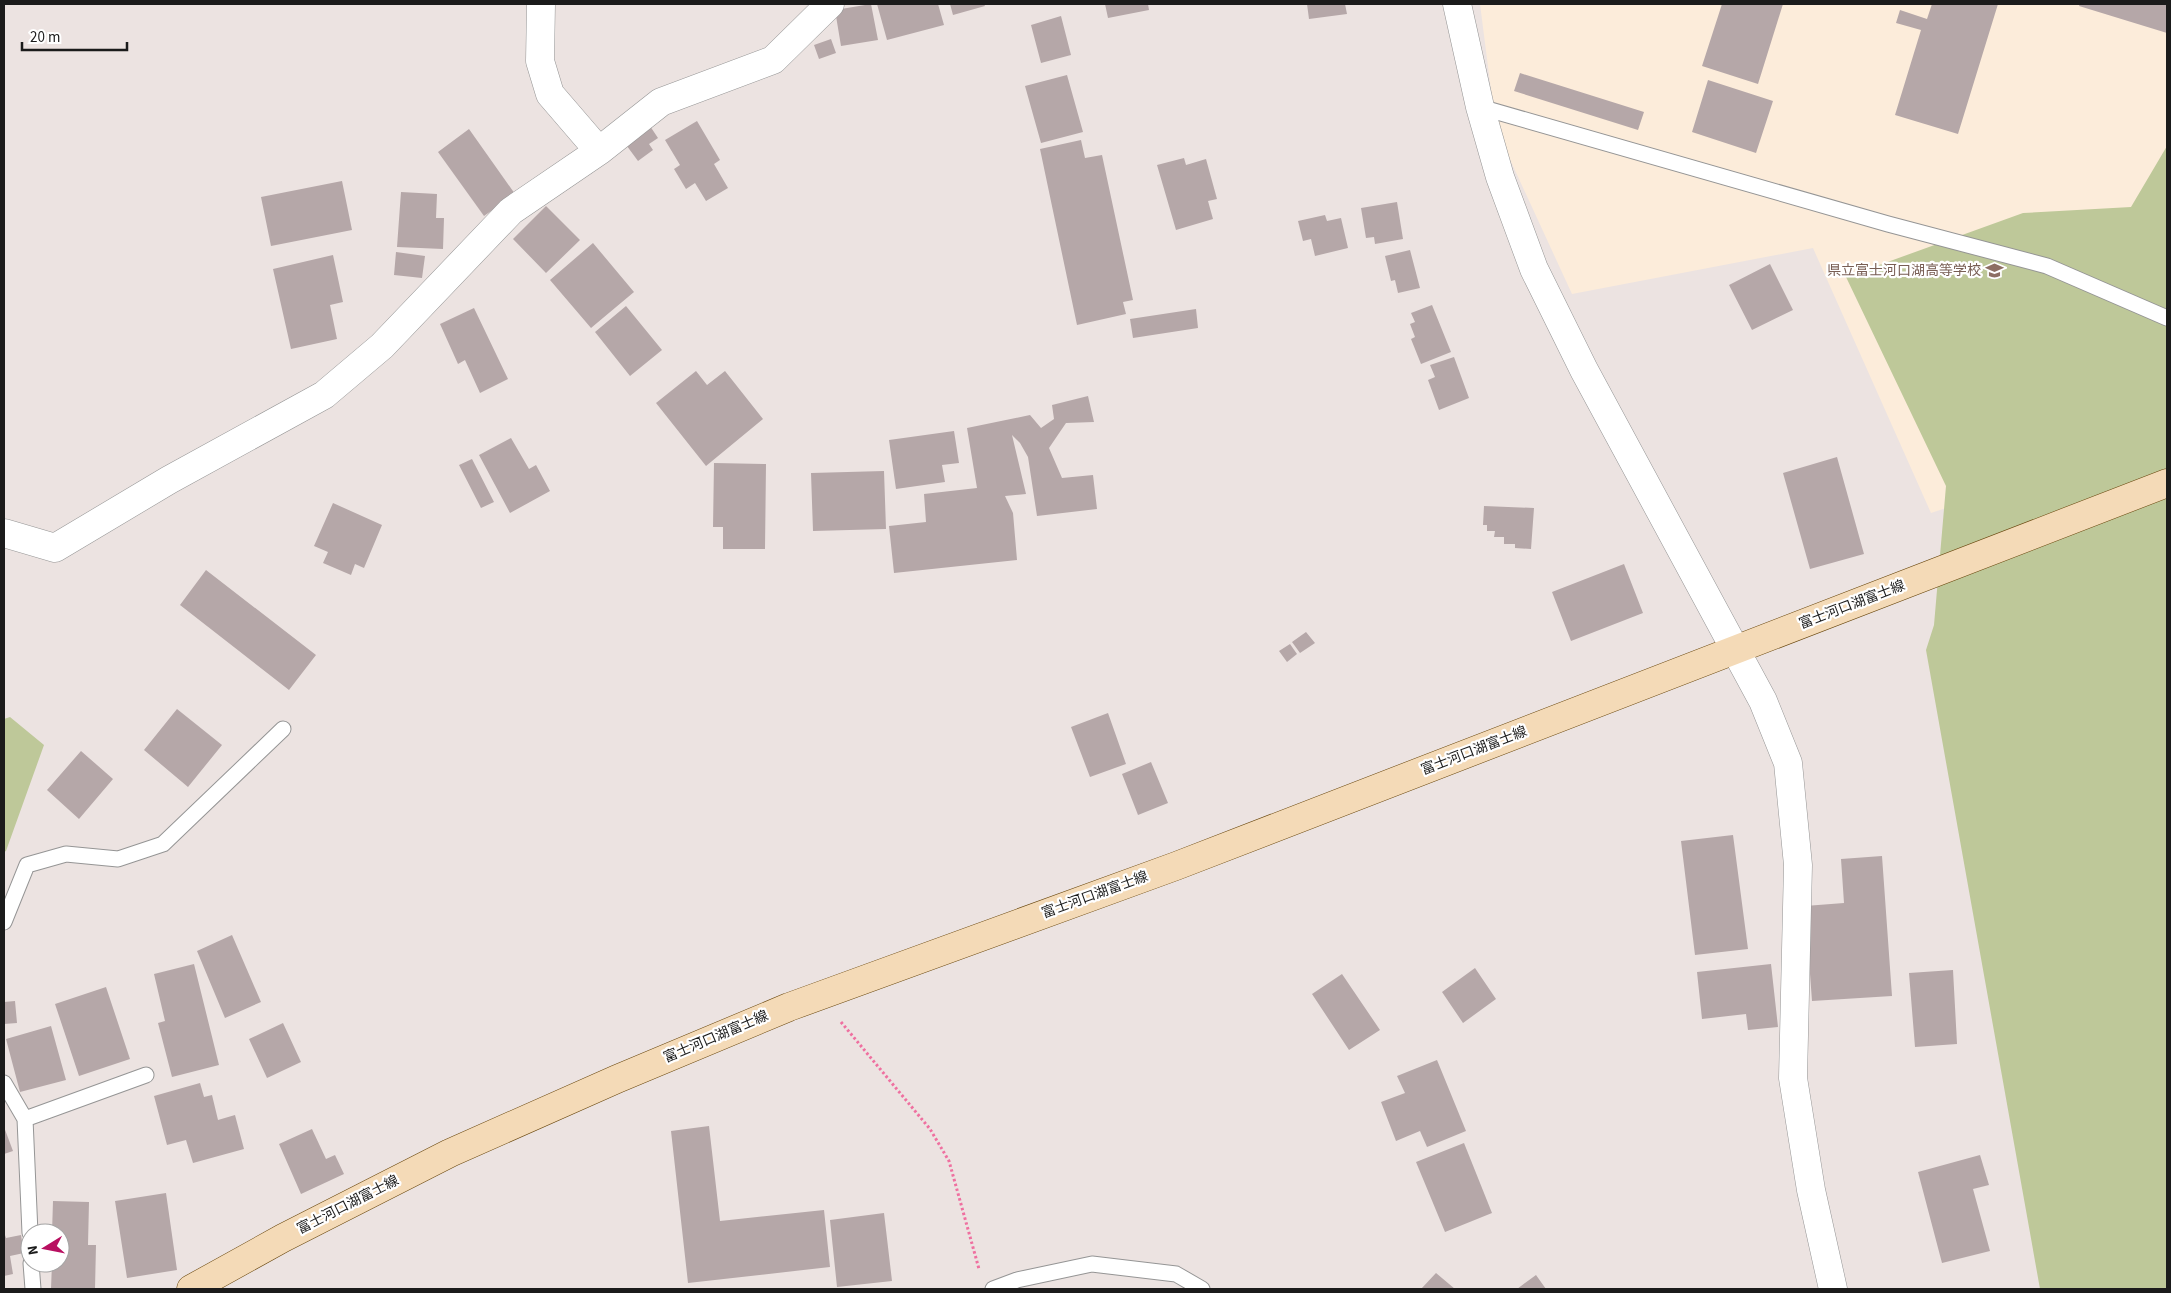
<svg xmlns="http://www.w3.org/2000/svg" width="2171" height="1293" font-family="'Source Sans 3','Noto Sans JP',sans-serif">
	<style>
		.education { fill: #fcecda }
		.forest { fill: #bec899 }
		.building { fill: #b5a7a8 }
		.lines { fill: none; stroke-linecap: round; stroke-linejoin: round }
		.service-casing { stroke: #959595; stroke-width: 17 }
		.minor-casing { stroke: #959595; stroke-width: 29 }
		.secondary-casing { stroke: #68460c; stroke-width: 29 }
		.path { stroke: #ef70a0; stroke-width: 3; stroke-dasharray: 2.5 2.5; stroke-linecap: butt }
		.service { stroke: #fff; stroke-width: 15 }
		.minor { stroke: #fff; stroke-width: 28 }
		.secondary { stroke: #f4dab7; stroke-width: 28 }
		.labels { text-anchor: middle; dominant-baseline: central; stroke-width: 4.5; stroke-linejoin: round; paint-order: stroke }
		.education-label { font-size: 14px; fill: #785e54; stroke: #fff; text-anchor: end }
		.street-label { font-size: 14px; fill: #1b1b1b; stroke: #fff }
	</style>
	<rect width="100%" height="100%" fill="#ece3e1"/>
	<!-- education -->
	<path class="education" d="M1480 4H2167V435L1931 513 1813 248 1572 294 1496 129Z"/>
	<!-- forest -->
	<path class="forest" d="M2167 146V1289H2040L1926 650 1934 625 1946 486 1846 277 2023 213 2131 207Z
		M10 717 44 745 6 851 4 852V719Z"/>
	<!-- building -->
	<path class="building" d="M871 4 878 40 841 46 835 10Z
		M877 4H938L944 25 887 40Z
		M950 4H984L985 6 953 15Z
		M1105 4H1148L1149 10 1108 18Z
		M1307 4H1345L1347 14 1309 19Z
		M1722 4H1783L1758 84 1702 66Z
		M1932 4H1998L1958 134 1895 115 1921 30 1896 23 1900 10 1927 19Z
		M2080 4H2167V33L2079 6Z
		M1061 16 1071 55 1041 63 1031 25Z
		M831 39 836 53 819 59 814 45Z
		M1520 73 1644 112 1638 130 1514 91Z
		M1067 75 1083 132 1041 143 1025 86Z
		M1708 80 1773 101 1756 153 1692 132Z
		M646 120 658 138 649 144 653 150 638 161 621 138Z
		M697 121 720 160 714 164 728 188 706 201 695 183 686 189 674 169 680 165 665 140Z
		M469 129 515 194 484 216 438 152Z
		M1081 140 1085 158 1102 155 1133 300 1123 302 1126 314 1077 325 1040 149Z
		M1184 158 1186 165 1206 159 1217 199 1208 201 1213 219 1176 230 1157 165Z
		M342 181 352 230 271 246 261 197Z
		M401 192 437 194 436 218H444L443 249 397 247Z
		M1397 202 1403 239 1375 244 1374 237 1366 238 1361 208Z
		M546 206 580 240 546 273 513 239Z
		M1325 215 1327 221 1341 218 1348 248 1315 256 1311 239 1303 241 1298 221Z
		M593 243 634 292 591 328 550 280Z
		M1410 250 1420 288 1398 293 1395 280 1391 281 1385 256Z
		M396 252 425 256 422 278 394 275Z
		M333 255 343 302 330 305 337 339 291 349 273 269Z
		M1770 264 1793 310 1752 330 1729 285Z
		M1432 305 1451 352 1421 364 1411 339 1415 337 1410 324 1415 322 1411 313Z
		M626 306 662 350 630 376 595 332Z
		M474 308 508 379 480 393 465 360 458 364 440 324Z
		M1196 309 1198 328 1133 338 1130 319Z
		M1454 357 1469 398 1439 410 1428 380 1435 377 1430 365Z
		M696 371 707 385 725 371 763 419 706 466 656 403Z
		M1088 396 1094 422 1066 423 1049 448 1062 478 1093 475 1097 509 1037 516 1028 457 1020 443 1012 435 1026 494 1005 496 1013 513 1017 560 894 573 889 526 926 522 924 494 977 488 967 428 1030 415 1041 428 1054 419 1052 405Z
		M954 431 959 463 942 465 945 482 896 489 889 440Z
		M511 438 529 469 536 465 550 491 510 513 479 455Z
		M1837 457 1864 554 1810 569 1783 473Z
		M472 459 494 502 481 508 459 465Z
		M714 463 766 464 765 549H723V527H713Z
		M884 471 886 529 813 531 811 473Z
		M333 503 382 525 364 568 355 564 351 575 323 563 328 552 314 546Z
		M1484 506 1534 508 1531 549 1515 548V544H1504V537H1494L1495 531H1487V525H1483Z
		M1624 564 1643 613 1571 641 1552 592Z
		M206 570 316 655 289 690 180 605Z
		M1306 632 1315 643 1300 653 1292 642Z
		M1290 644 1297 654 1287 662 1279 651Z
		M177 709 222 745 188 787 144 750Z
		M1108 713 1126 764 1090 777 1071 727Z
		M81 751 113 779 79 819 47 790Z
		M1151 762 1168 803 1138 815 1122 774Z
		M1733 835 1748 949 1695 955 1681 841Z
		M1882 856 1892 996 1812 1001 1805 906 1844 903 1841 859Z
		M232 935 261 1002 225 1018 197 951Z
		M194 964 219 1065 172 1077 158 1023 165 1021 154 974Z
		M1771 964 1778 1027 1748 1030 1746 1014 1702 1019 1697 972Z
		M1475 968 1496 999 1463 1023 1442 992Z
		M1953 970 1957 1044 1915 1047 1909 973Z
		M1342 974 1380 1030 1349 1050 1312 994Z
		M106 987 130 1059 79 1076 55 1004Z
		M15 1001 17 1023 4 1024V1002Z
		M283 1023 301 1062 267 1078 249 1039Z
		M51 1026 66 1080 20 1092 6 1039Z
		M1437 1060 1466 1131 1427 1147 1420 1131 1396 1141 1381 1102 1405 1093 1397 1076Z
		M200 1083 204 1097 212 1095 218 1120 235 1115 244 1149 193 1163 186 1140 167 1145 154 1096Z
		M709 1126 720 1221 824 1210 830 1267 688 1283 671 1131Z
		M4 1127 13 1151 4 1154Z
		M312 1129 326 1159 335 1155 344 1174 301 1194 279 1144Z
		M1464 1143 1492 1213 1445 1232 1416 1162Z
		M1980 1155 1989 1185 1973 1189 1990 1251 1942 1263 1918 1172Z
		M166 1193 177 1270 127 1278 115 1201Z
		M53 1201 89 1202 88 1245H96L95 1289H51L52 1263H60V1233H52Z
		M884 1213 892 1281 837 1287 830 1220Z
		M4 1232 6 1238 21 1235 24 1253 10 1256 13 1274 4 1276Z
		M1436 1273 1455 1289H1421Z
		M1536 1275 1546 1289H1517Z"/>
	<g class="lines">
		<defs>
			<path id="service" d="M1480 107 1888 224 2047 266 2167 318
				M4 922 27 865 66 854 118 859 163 844 283 729
				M4 1083 25 1119 30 1233
				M25 1119 146 1075
				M31 1263 33 1289
				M993 1289 1017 1280 1092 1264 1176 1274 1202 1289"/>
			<path id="minor" d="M541 4 540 61 550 94 599 151
				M1457 4 1480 107 1500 177 1534 269 1584 370 1763 701 1788 763 1798 865 1793 1078 1811 1190 1833 1289
				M4 533 55 548 169 480 324 395 382 346 511 211 599 151 661 102 773 60 830 4"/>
			<path id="secondary" d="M191 1289 283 1238 450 1153 617 1079 789 1007 1176 866 2167 483"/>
		</defs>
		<!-- service casing -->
		<use href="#service" class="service-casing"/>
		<!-- minor casing -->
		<use href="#minor" class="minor-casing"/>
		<!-- secondary casing -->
		<use href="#secondary" class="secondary-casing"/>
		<!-- path -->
		<path class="path" d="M841 1022 930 1129 949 1161 979 1269"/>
		<!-- service -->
		<use href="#service" class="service"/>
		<!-- minor -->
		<use href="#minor" class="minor"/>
		<!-- secondary -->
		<use href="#secondary" class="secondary"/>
	</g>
	<!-- icons -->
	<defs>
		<symbol id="school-bare" viewBox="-9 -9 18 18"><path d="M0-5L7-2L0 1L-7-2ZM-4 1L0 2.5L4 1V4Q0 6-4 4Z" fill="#8d6e63" stroke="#fff" stroke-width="2.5" paint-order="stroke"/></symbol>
	</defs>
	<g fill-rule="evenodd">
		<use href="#school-bare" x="1982" y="258" width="25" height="25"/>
	</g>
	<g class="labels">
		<!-- education labels -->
		<g class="education-label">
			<text x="1981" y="271">県立富士河口湖高等学校</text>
		</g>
		<!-- street labels -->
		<g class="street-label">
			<text transform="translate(1852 605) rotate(-21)">富士河口湖富士線</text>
			<text transform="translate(1474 751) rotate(-21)">富士河口湖富士線</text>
			<text transform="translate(1095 895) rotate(-20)">富士河口湖富士線</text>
			<text transform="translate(716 1037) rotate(-23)">富士河口湖富士線</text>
			<text transform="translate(348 1205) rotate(-27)">富士河口湖富士線</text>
		</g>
	</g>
	<!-- border -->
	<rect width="2171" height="1293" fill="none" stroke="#1b1b1b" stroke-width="10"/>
	<!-- north arrow -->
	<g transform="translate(45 1248) rotate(260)"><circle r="24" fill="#ffffff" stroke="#a4a4a4"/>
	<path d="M0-4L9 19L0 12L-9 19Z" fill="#b80f60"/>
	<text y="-8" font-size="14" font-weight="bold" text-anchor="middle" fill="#1b1b1b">N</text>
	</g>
	<!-- scale -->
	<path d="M22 42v8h105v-8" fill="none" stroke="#1b1b1b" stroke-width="2.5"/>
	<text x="30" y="42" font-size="15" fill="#1b1b1b" stroke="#ffffff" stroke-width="4" paint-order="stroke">20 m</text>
</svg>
